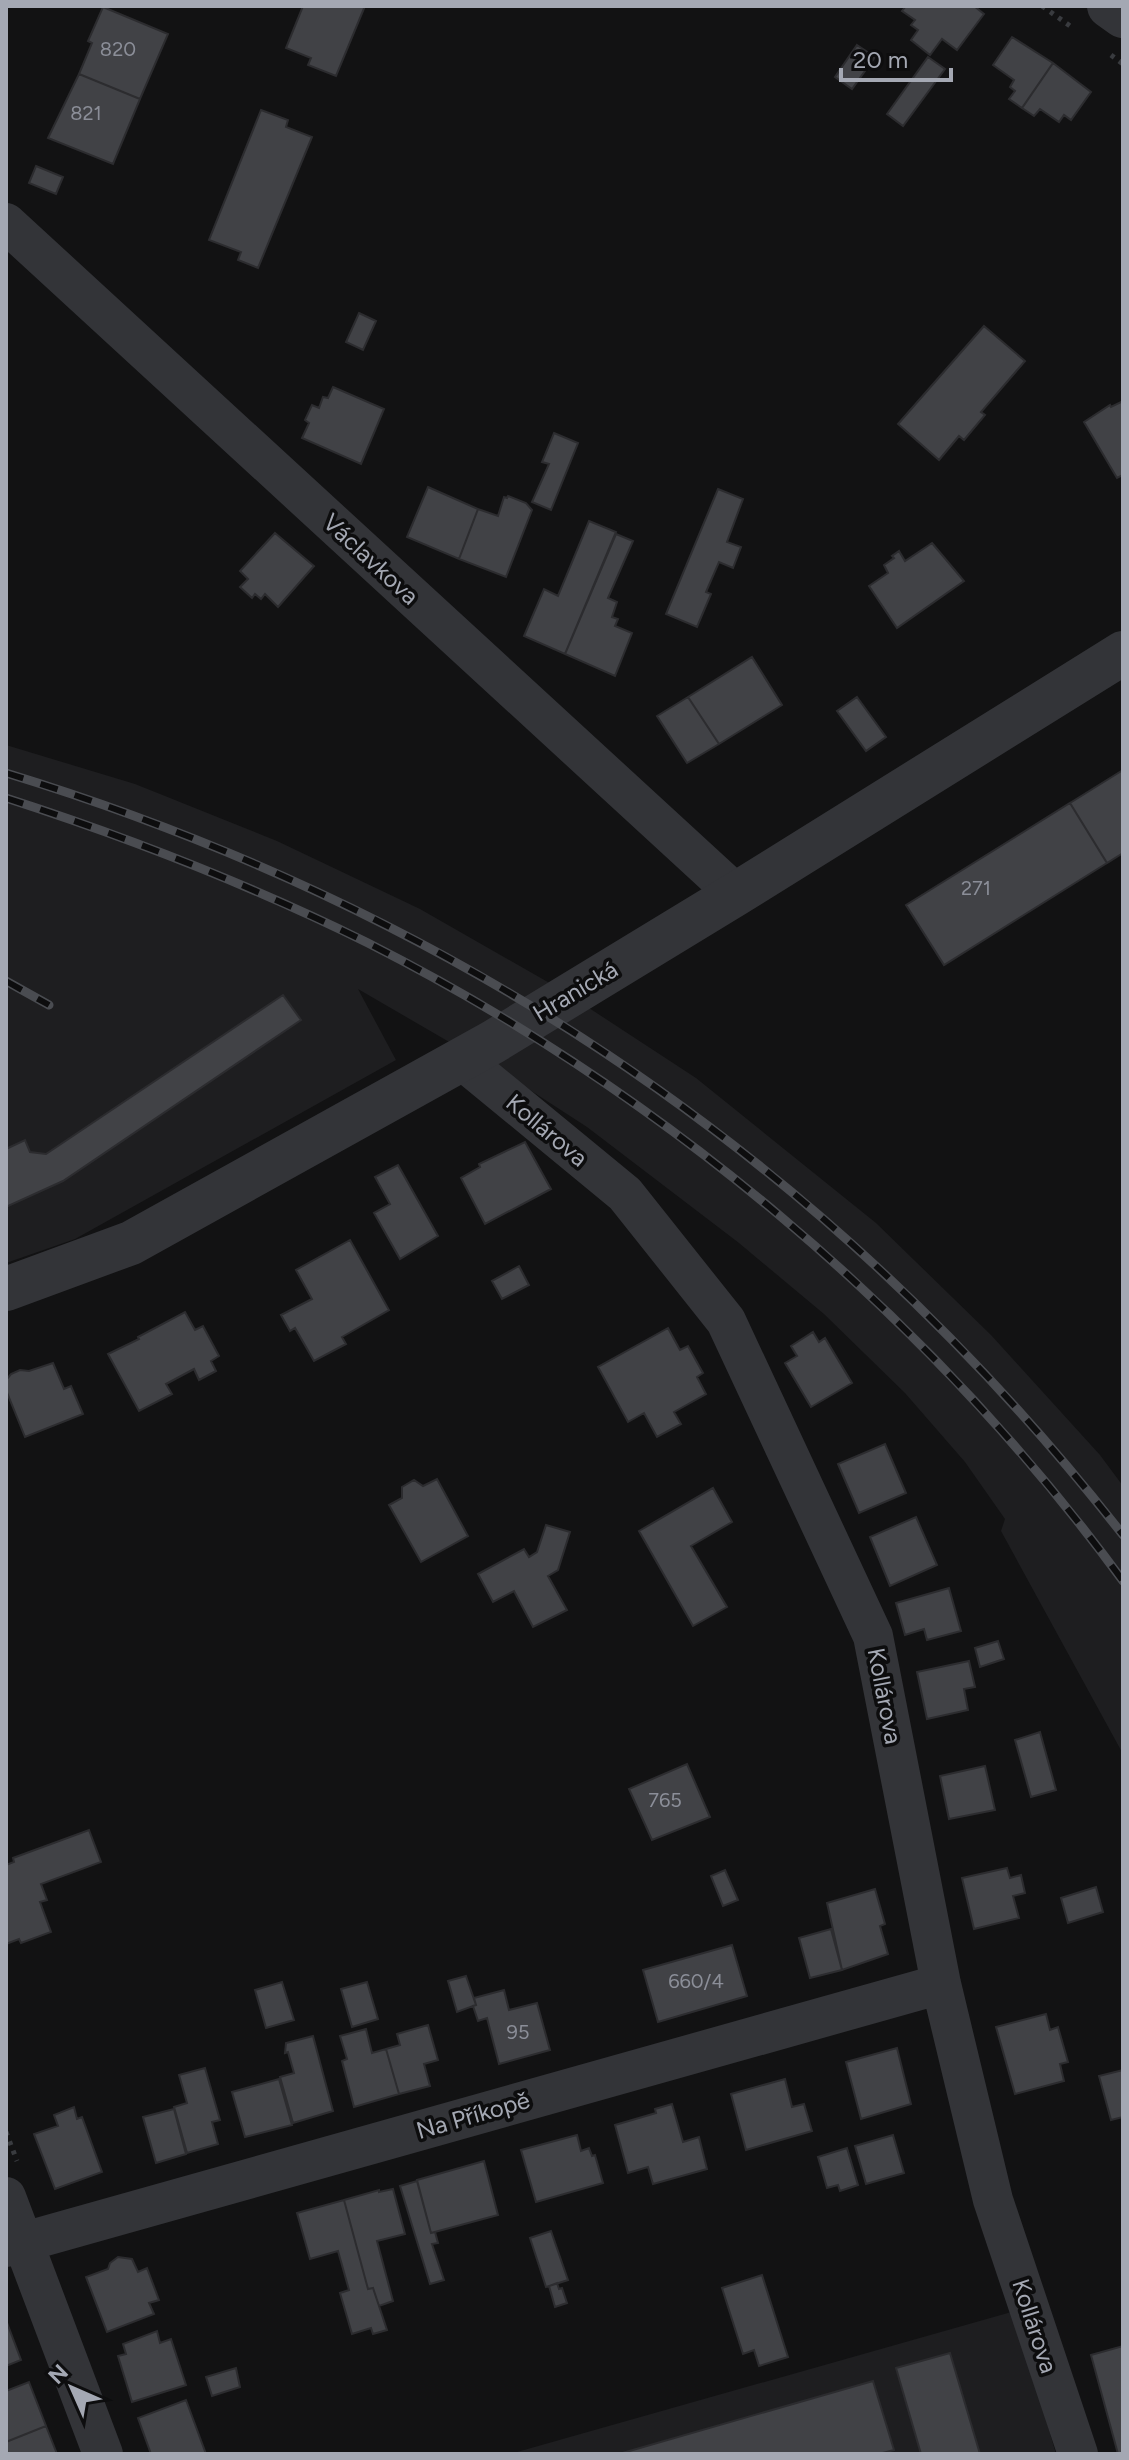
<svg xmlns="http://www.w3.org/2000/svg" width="1129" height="2460" font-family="Figtree,sans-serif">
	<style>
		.built { fill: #1e1e20 }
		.building { fill: #414246; stroke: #2c2c2f; stroke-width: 2 }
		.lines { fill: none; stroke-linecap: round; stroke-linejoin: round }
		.path { stroke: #393b3f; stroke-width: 5; stroke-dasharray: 4 6; stroke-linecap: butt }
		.minor { stroke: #333438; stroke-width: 40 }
		.tertiary { stroke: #333438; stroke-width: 44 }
		.rail-casing { stroke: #4a4c51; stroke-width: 9 }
		.rail { stroke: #0d0d0e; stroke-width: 6; stroke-dasharray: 18; stroke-linecap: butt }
		.labels { text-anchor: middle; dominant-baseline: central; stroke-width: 7; stroke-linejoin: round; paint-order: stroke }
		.number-label { font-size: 20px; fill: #8b8e98 }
		.street-label { font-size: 24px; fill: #a4a8b3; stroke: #0d0d0e }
	</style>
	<rect width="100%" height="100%" fill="#121213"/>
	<!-- built -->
	<path class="built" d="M6 745 135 784 277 841 420 909 560 989 696 1078 876 1223 991 1335 1100 1455 1123 1486V1754L1001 1531 1005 1519 965 1462 905 1393 824 1314 739 1243 587 1127 513 1079 358 989 396 1060 75 1239 6 1263Z
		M1015 2311 1056 2454H510Z"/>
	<!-- building -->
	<path class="building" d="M303 6H365L336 76 308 65 311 58 286 48Z
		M906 6H974L984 14 957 50 942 39 930 55 911 40 918 30 911 25 915 20 902 11Z
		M103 7 168 34 140 99 79 74 92 43 88 41Z
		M1012 37 1053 63 1022 108 1009 99 1015 91 1010 87 1014 80 993 65Z
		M857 45 875 57 852 89 835 77Z
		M928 57 945 69 903 126 887 114Z
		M1053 63 1091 92 1071 120 1064 115 1059 122 1040 109 1034 116 1022 108Z
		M79 74 140 99 113 164 48 138Z
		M261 110 288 120 286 127 312 137 258 268 238 260 241 252 209 240Z
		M36 166 63 177 56 194 29 183Z
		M359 313 376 321 363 350 346 342Z
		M984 326 1025 361 981 412 985 415 964 440 959 436 939 460 898 424Z
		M333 387 384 409 361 464 302 438 309 423 305 420 312 405 319 408 323 397 328 398Z
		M1123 401V475L1117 478 1084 422 1110 405 1111 407Z
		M554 433 578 443 551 510 532 502 549 464 542 462Z
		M428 487 478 509 459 559 407 537Z
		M718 489 743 499 727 542 741 547 733 568 719 562 706 592 711 594 697 627 666 614Z
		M508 496 526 503 532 510 506 577 459 559 478 509 498 516 504 497 507 498Z
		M589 521 616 532 565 654 524 636 544 589 558 596Z
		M275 533 314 566 278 607 265 594 261 599 255 594 252 598 240 587 248 579 240 571Z
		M616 534 633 541 608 598 617 602 612 617 618 619 615 626 632 633 615 676 565 654Z
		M932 543 964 581 897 628 869 586 888 573 884 565 894 558 892 556 899 551 905 561Z
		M752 657 782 705 719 744 688 697Z
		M688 697 719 744 687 763 657 716Z
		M857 697 886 737 866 751 837 711Z
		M1123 770V853L1107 863 1070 803Z
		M1070 803 1107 863 944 965 906 905Z
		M283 995 301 1020 63 1181 6 1207V1149L25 1140 30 1152 46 1154Z
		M525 1142 551 1189 485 1224 461 1178 480 1167 479 1164Z
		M398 1165 438 1236 400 1259 374 1213 390 1204 375 1177Z
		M350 1240 389 1310 342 1337 346 1344 314 1361 295 1328 290 1331 281 1315 312 1299 296 1270Z
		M519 1266 529 1285 502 1299 492 1281Z
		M185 1312 195 1330 203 1326 219 1356 211 1361 216 1371 199 1380 194 1369 166 1384 172 1394 139 1411 108 1354 139 1339 138 1337Z
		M668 1328 680 1350 688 1346 703 1373 697 1377 706 1394 674 1412 681 1424 657 1437 644 1413 628 1422 598 1367Z
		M813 1332 819 1342 825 1338 852 1383 811 1407 785 1363 797 1356 791 1346Z
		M53 1363 64 1389 71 1386 83 1414 25 1437 6 1390V1380L11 1374 20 1370 29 1371Z
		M885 1444 906 1493 859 1513 838 1464Z
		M437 1479 468 1536 421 1562 389 1505 402 1498V1487L414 1480 423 1486Z
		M713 1488 732 1522 691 1546 727 1607 693 1626 639 1531Z
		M916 1517 937 1565 890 1586 870 1537Z
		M546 1525 570 1532 558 1570 548 1576 567 1610 533 1627 514 1591 493 1602 478 1574 524 1549 529 1557 537 1552Z
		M949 1588 961 1631 927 1640 924 1629 905 1635 896 1603Z
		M998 1641 1004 1659 980 1667 975 1648Z
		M969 1661 975 1687 964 1689 968 1710 927 1719 917 1672Z
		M1040 1732 1056 1790 1031 1797 1015 1740Z
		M687 1764 710 1817 652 1840 629 1789Z
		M985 1766 995 1810 949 1819 940 1776Z
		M89 1830 101 1862 41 1884 47 1900 40 1902 51 1932 21 1943 19 1939 6 1944V1865L14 1862 13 1858Z
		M1007 1868 1010 1878 1021 1875 1025 1893 1013 1896 1019 1918 974 1929 962 1878Z
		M725 1870 738 1900 723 1906 711 1876Z
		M1096 1887 1103 1912 1068 1923 1061 1898Z
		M875 1889 885 1924 880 1926 888 1954 842 1970 827 1903Z
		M831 1929 842 1970 810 1978 799 1938Z
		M732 1945 747 1996 658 2022 643 1970Z
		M466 1976 476 2005 457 2012 448 1981Z
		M282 1982 294 2020 266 2028 255 1990Z
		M367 1982 378 2019 352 2027 341 1989Z
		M504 1990 509 2010 537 2003 550 2050 499 2064 487 2018 478 2021 473 2006 476 2005 474 1998Z
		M1046 2014 1050 2030 1058 2027 1068 2062 1060 2064 1064 2081 1015 2094 996 2027Z
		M428 2025 438 2060 424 2064 430 2086 399 2094 386 2049 400 2045 397 2034Z
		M366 2029 372 2053 386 2049 399 2094 354 2107 342 2061 347 2059 340 2036Z
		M313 2036 333 2111 293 2123 280 2077 294 2073 288 2052 285 2053 286 2043Z
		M897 2048 911 2104 861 2119 846 2062Z
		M205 2068 220 2120 212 2122 218 2144 187 2153 174 2107 187 2103 179 2075Z
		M1123 2070V2117L1111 2120 1099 2076Z
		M279 2079 292 2125 245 2137 232 2092Z
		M785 2079 792 2107 804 2104 812 2131 746 2150 731 2094Z
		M672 2104 683 2142 699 2137 707 2169 653 2184 648 2167 628 2173 615 2125 656 2113 655 2109Z
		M74 2107 77 2119 82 2117 102 2172 55 2189 34 2134 58 2126 54 2115Z
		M174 2109 186 2154 156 2163 143 2117Z
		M577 2135 581 2151 589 2148 592 2156 595 2155 603 2183 536 2202 521 2150Z
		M893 2135 904 2173 866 2184 855 2146Z
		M847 2148 858 2185 840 2191 838 2185 827 2188 818 2157Z
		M484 2161 498 2215 431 2233 417 2180Z
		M417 2181 431 2233 435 2232 438 2243 432 2244 444 2280 430 2284 400 2186Z
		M393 2189 405 2234 377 2241 393 2301 379 2306 373 2288 368 2289 344 2200 379 2190V2192Z
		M344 2200 368 2289 373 2288 387 2330 373 2334 371 2328 352 2334 340 2293 349 2290 338 2251 310 2259 297 2213Z
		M551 2231 568 2280 546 2287 530 2238Z
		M118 2257 132 2259 138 2272 147 2268 159 2300 149 2303 154 2314 107 2332 86 2277 108 2269 110 2263Z
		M762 2275 788 2357 759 2366 754 2350 743 2354 722 2288Z
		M557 2283 559 2289 562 2288 567 2303 555 2307 549 2286Z
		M6 2320 21 2360 6 2366Z
		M157 2331 160 2343 171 2339 186 2385 132 2402 118 2356 126 2354 123 2344Z
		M1123 2346V2454H1118L1091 2355Z
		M950 2353 980 2454H921L896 2368Z
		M236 2368 240 2387 212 2396 206 2377Z
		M873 2381 894 2450 879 2454H619Z
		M29 2382 46 2426 6 2442V2391Z
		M186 2400 206 2454H151L138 2418Z
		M46 2426 57 2454H6V2442Z"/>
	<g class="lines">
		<!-- path -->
		<path class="path" d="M1042 6 1073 28
			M1111 55 1123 64
			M6 2132 17 2161"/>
		<!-- minor -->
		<path class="minor" d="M6 223 736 894
			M461 1059 625 1194 726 1321 873 1636 941 1984 993 2200 1078 2454
			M6 2197 103 2454
			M6 2247 941 1984"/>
		<!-- tertiary -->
		<path class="tertiary" d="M1109 6 1123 16
			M6 1289 131 1243 493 1042 736 894 1123 653"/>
		<defs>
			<path id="rail" d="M6 773C458 911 831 1162 1123 1535
				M6 798C130 838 251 885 368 943 662 1092 928 1315 1123 1581
				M6 981 49 1005"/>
		</defs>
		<!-- rail casing -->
		<use href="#rail" class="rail-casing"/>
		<!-- rail -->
		<use href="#rail" class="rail"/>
	</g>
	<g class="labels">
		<!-- number labels -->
		<g class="number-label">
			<text x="118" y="49">820</text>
			<text x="86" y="113">821</text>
			<text x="976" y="888">271</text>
			<text x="665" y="1800">765</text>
			<text x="696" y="1981">660/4</text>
			<text x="518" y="2032">95</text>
		</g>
		<!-- street labels -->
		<g class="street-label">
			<text transform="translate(371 559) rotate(43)">Václavkova</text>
			<text transform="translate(575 991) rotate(-31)">Hranická</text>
			<text transform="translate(547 1130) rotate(40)">Kollárova</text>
			<text transform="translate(885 1696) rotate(79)">Kollárova</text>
			<text transform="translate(473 2115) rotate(-16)">Na Příkopě</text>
			<text transform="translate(1035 2326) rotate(72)">Kollárova</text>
		</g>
	</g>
	<!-- border -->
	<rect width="1129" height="2460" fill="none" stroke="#a4a8b3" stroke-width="16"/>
	<!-- north arrow -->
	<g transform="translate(72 2388) rotate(315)" stroke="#0d0d0e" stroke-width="6" paint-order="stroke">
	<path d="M0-6L14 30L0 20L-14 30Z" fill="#a4a8b3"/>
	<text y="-12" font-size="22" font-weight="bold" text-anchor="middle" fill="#a4a8b3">N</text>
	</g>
	<!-- scale -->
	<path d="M841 68v12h110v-12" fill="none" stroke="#a4a8b3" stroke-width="4"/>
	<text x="853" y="68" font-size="24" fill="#a4a8b3" stroke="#0d0d0e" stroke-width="6" paint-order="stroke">20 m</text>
</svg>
